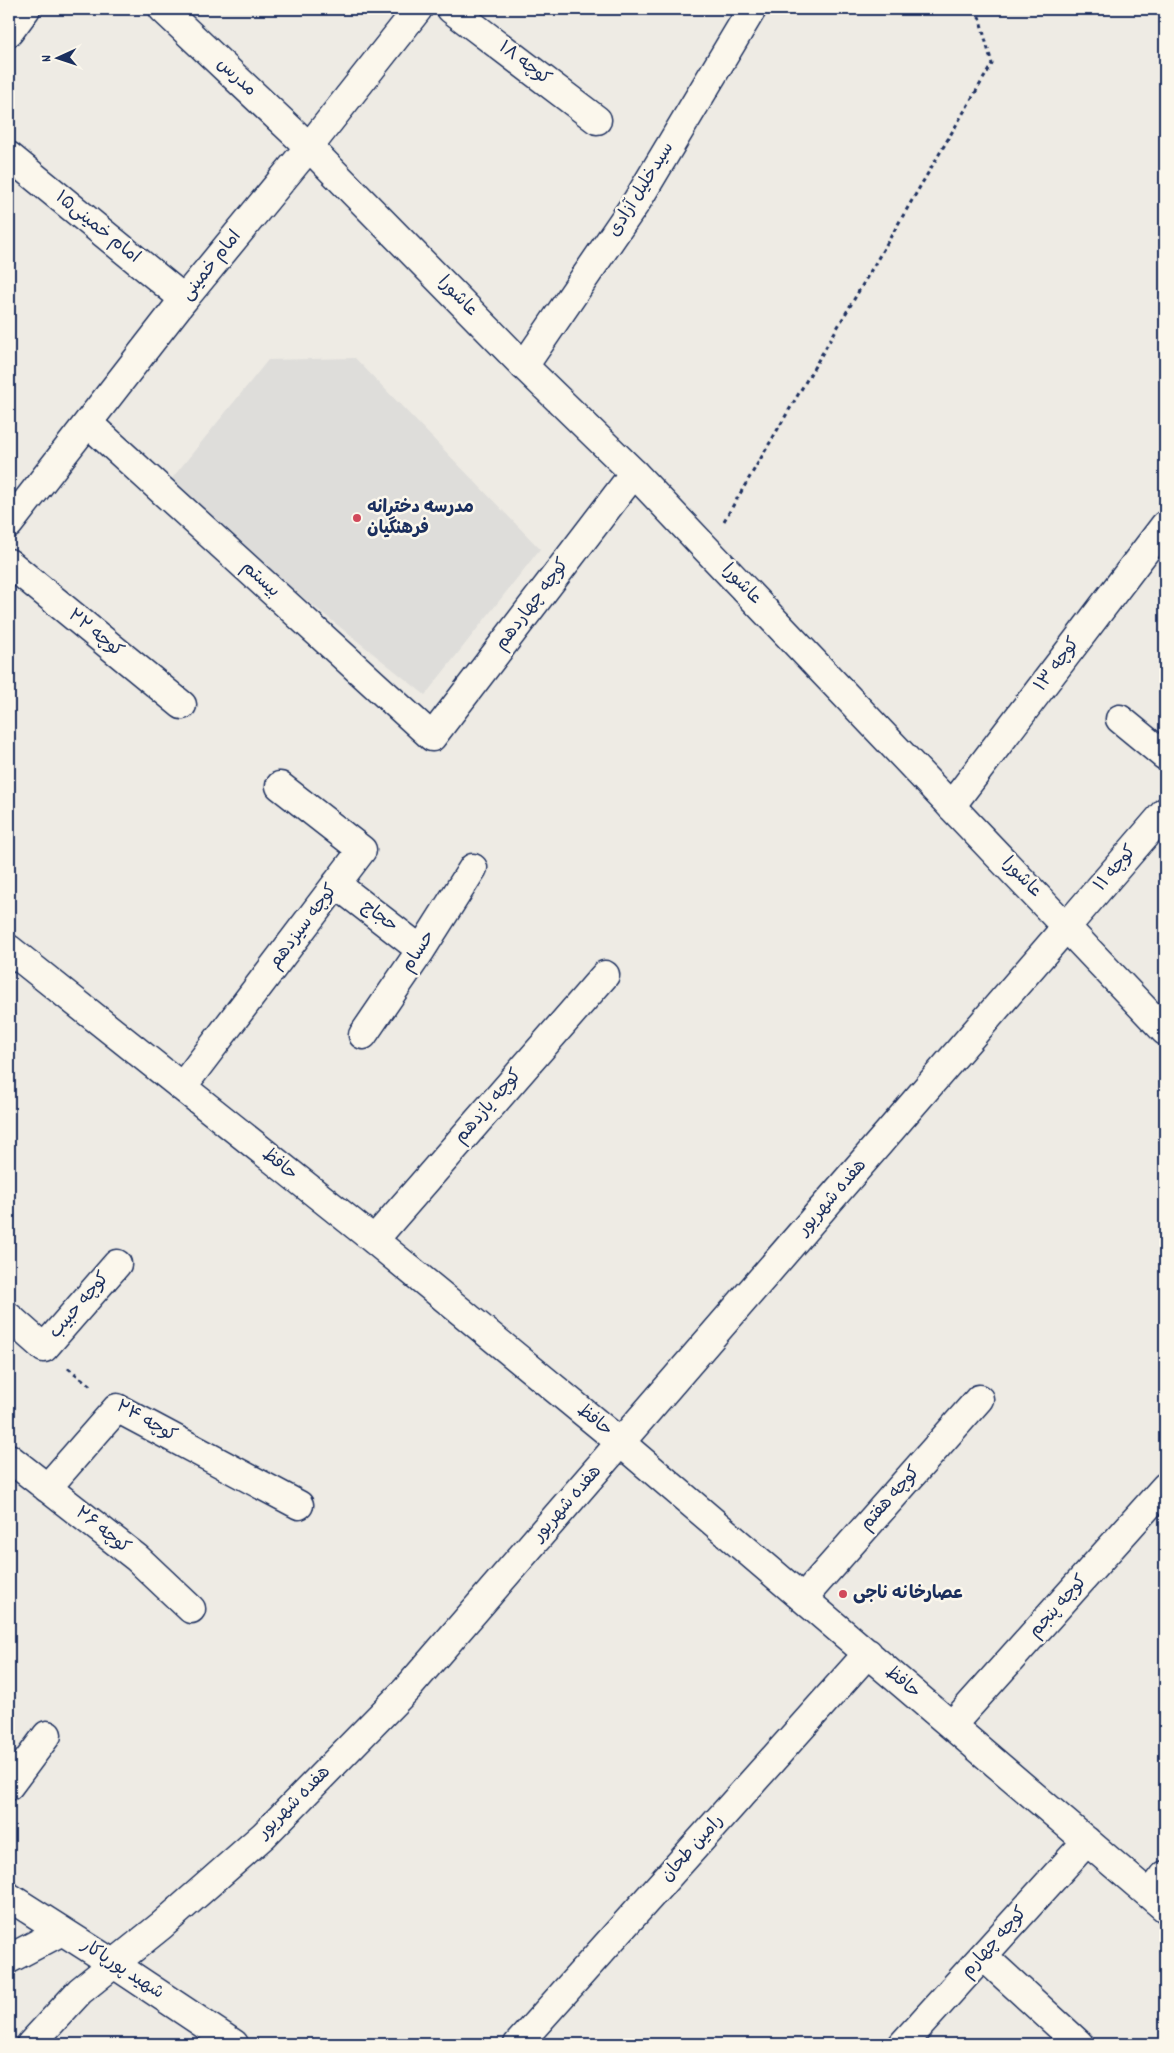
<svg xmlns="http://www.w3.org/2000/svg" width="1174" height="2053" font-family="Dekko,'Playpen Sans Arabic',sans-serif">
	<style>
		.built { fill: #deddda }
		.lines { fill: none; stroke-linecap: round; stroke-linejoin: round }
		.street-casing { stroke: #1b2f5e; stroke-width: 31 }
		.secondary-casing { stroke: #1b2f5e; stroke-width: 31 }
		.path { stroke: #1b2f5e; stroke-width: 3; stroke-dasharray: 4 4; stroke-linecap: butt }
		.street { stroke: #fbf7ec; stroke-width: 28 }
		.secondary { stroke: #fbf7ec; stroke-width: 28 }
		.poi-dot { fill: #d1495b; stroke: #fbf7ec; stroke-width: 2 }
		.labels { text-anchor: middle; dominant-baseline: central; stroke-width: 5; stroke-linejoin: round; paint-order: stroke }
		.street-label { font-size: 18px; fill: #1b2f5e; stroke: #fbf7ec }
		.poi-label { font-size: 18px; font-weight: bold; fill: #1b2f5e; stroke: #fbf7ec; text-anchor: start }
	</style>
	<rect width="100%" height="100%" fill="#eeebe4"/>
	<filter id="ink" filterUnits="userSpaceOnUse"><feTurbulence type="fractalNoise" baseFrequency=".02" numOctaves="2"/><feDisplacementMap in="SourceGraphic" scale="10" xChannelSelector="R" yChannelSelector="G"/><feConvolveMatrix kernelMatrix="1 2 1 2 8 2 1 2 1" color-interpolation-filters="sRGB"/></filter>
	<g filter="url(#ink)">
		<!-- built -->
		<path class="built" d="M355 358 540 549 425 695 165 487 268 360Z"/>
		<g class="lines">
			<defs>
				<path id="street" d="M451 9 597 120
					M9 32 26 9
					M9 156 184 299
					M524 366 637 201 752 9
					M88 423 432 737 634 473
					M9 563 182 705
					M1120 719 1165 756
					M951 806 1165 525
					M336 884 421 950
					M1067 926 1165 812
					M9 949 374 1240 621 1443 1165 1908
					M363 1035 421 950 473 868
					M182 1087 362 850 280 786
					M374 1240 605 975
					M9 1317 44 1348 117 1264
					M9 1458 137 1558 191 1609
					M47 1488 117 1408 299 1505
					M803 1598 979 1399
					M952 1725 1165 1487
					M9 1786 47 1735
					M1150 1895 1165 1875
					M9 1897 114 1964 234 2044
					M983 1956 1079 2044
					M9 1959 62 1931
					M518 2044 868 1653
					M903 2044 1087 1841"/>
				<path id="secondary" d="M163 9 309 147 524 366 634 473 1165 1031
					M9 524 184 299 309 147 418 9
					M31 2044 80 1991 162 1925 264 1835 407 1689 1067 926"/>
			</defs>
			<!-- street casing -->
			<use href="#street" class="street-casing"/>
			<!-- secondary casing -->
			<use href="#secondary" class="secondary-casing"/>
			<!-- path -->
			<path class="path" d="M724 521 992 64 977 9
				M68 1368 92 1387"/>
			<!-- street -->
			<use href="#street" class="street"/>
			<!-- secondary -->
			<use href="#secondary" class="secondary"/>
		</g>
	</g>
	<!-- markers -->
	<g class="poi-dot">
		<circle cx="357" cy="518" r="5"/>
		<circle cx="843" cy="1594" r="5"/>
	</g>
	<g class="labels">
		<!-- street labels -->
		<g class="street-label">
			<text transform="translate(524 64) rotate(37)">کوچه ۱۸</text>
			<text transform="translate(236 78) rotate(43)">مدرس</text>
			<text transform="translate(642 190) rotate(-58)">سیدخلیل آزادی</text>
			<text transform="translate(97 228) rotate(39)">امام خمینی۱۵</text>
			<text transform="translate(212 266) rotate(-51)">امام خمینی</text>
			<text transform="translate(457 297) rotate(46)">عاشورا</text>
			<text transform="translate(260 580) rotate(42)">بیستم</text>
			<text transform="translate(741 585) rotate(46)">عاشورا</text>
			<text transform="translate(533 605) rotate(-53)">کوچه چهاردهم</text>
			<text transform="translate(95 634) rotate(39)">کوچه ۲۲</text>
			<text transform="translate(1058 665) rotate(-53)">کوچه ۱۳</text>
			<text transform="translate(1116 869) rotate(-49)">کوچه ۱۱</text>
			<text transform="translate(1021 878) rotate(46)">عاشورا</text>
			<text transform="translate(379 917) rotate(37)">حجاج</text>
			<text transform="translate(304 927) rotate(-53)">کوچه سیزدهم</text>
			<text transform="translate(419 952) rotate(-57)">حسام</text>
			<text transform="translate(489 1107) rotate(-49)">کوچه یازدهم</text>
			<text transform="translate(279 1165) rotate(39)">حافظ</text>
			<text transform="translate(833 1198) rotate(-49)">هفده شهریور</text>
			<text transform="translate(80 1306) rotate(-49)">کوچه حبیب</text>
			<text transform="translate(594 1421) rotate(39)">حافظ</text>
			<text transform="translate(146 1422) rotate(29)">کوچه ۲۴</text>
			<text transform="translate(891 1499) rotate(-48)">کوچه هفتم</text>
			<text transform="translate(568 1504) rotate(-49)">هفده شهریور</text>
			<text transform="translate(102 1531) rotate(38)">کوچه ۲۶</text>
			<text transform="translate(1059 1607) rotate(-48)">کوچه پنجم</text>
			<text transform="translate(902 1683) rotate(40)">حافظ</text>
			<text transform="translate(295 1803) rotate(-45)">هفده شهریور</text>
			<text transform="translate(693 1849) rotate(-48)">رامین طحان</text>
			<text transform="translate(995 1943) rotate(-48)">کوچه چهارم</text>
			<text transform="translate(122 1970) rotate(33)">شهید پورپاکار</text>
		</g>
		<!-- poi labels -->
		<g class="poi-label">
			<text x="367" y="508">مدرسه دخترانه<tspan x="367" dy="21">فرهنگیان</tspan></text>
			<text x="853" y="1594">عصارخانه ناجی</text>
		</g>
	</g>
	<!-- margin -->
	<rect width="1174" height="2053" fill="none" stroke="#fbf7ec" stroke-width="30"/>
	<rect x="15" y="15" width="1144" height="2023" fill="none" stroke="#1b2f5e" stroke-width="2" filter="url(#ink)"/>
	<!-- north arrow -->
	<g transform="translate(58 58) rotate(267)" stroke="#fbf7ec" stroke-width="4" paint-order="stroke">
	<path d="M0-4L9 19L0 12L-9 19Z" fill="#1b2f5e"/>
	<text y="-8" font-size="14" font-weight="bold" text-anchor="middle" fill="#1b2f5e">N</text>
	</g>
</svg>
